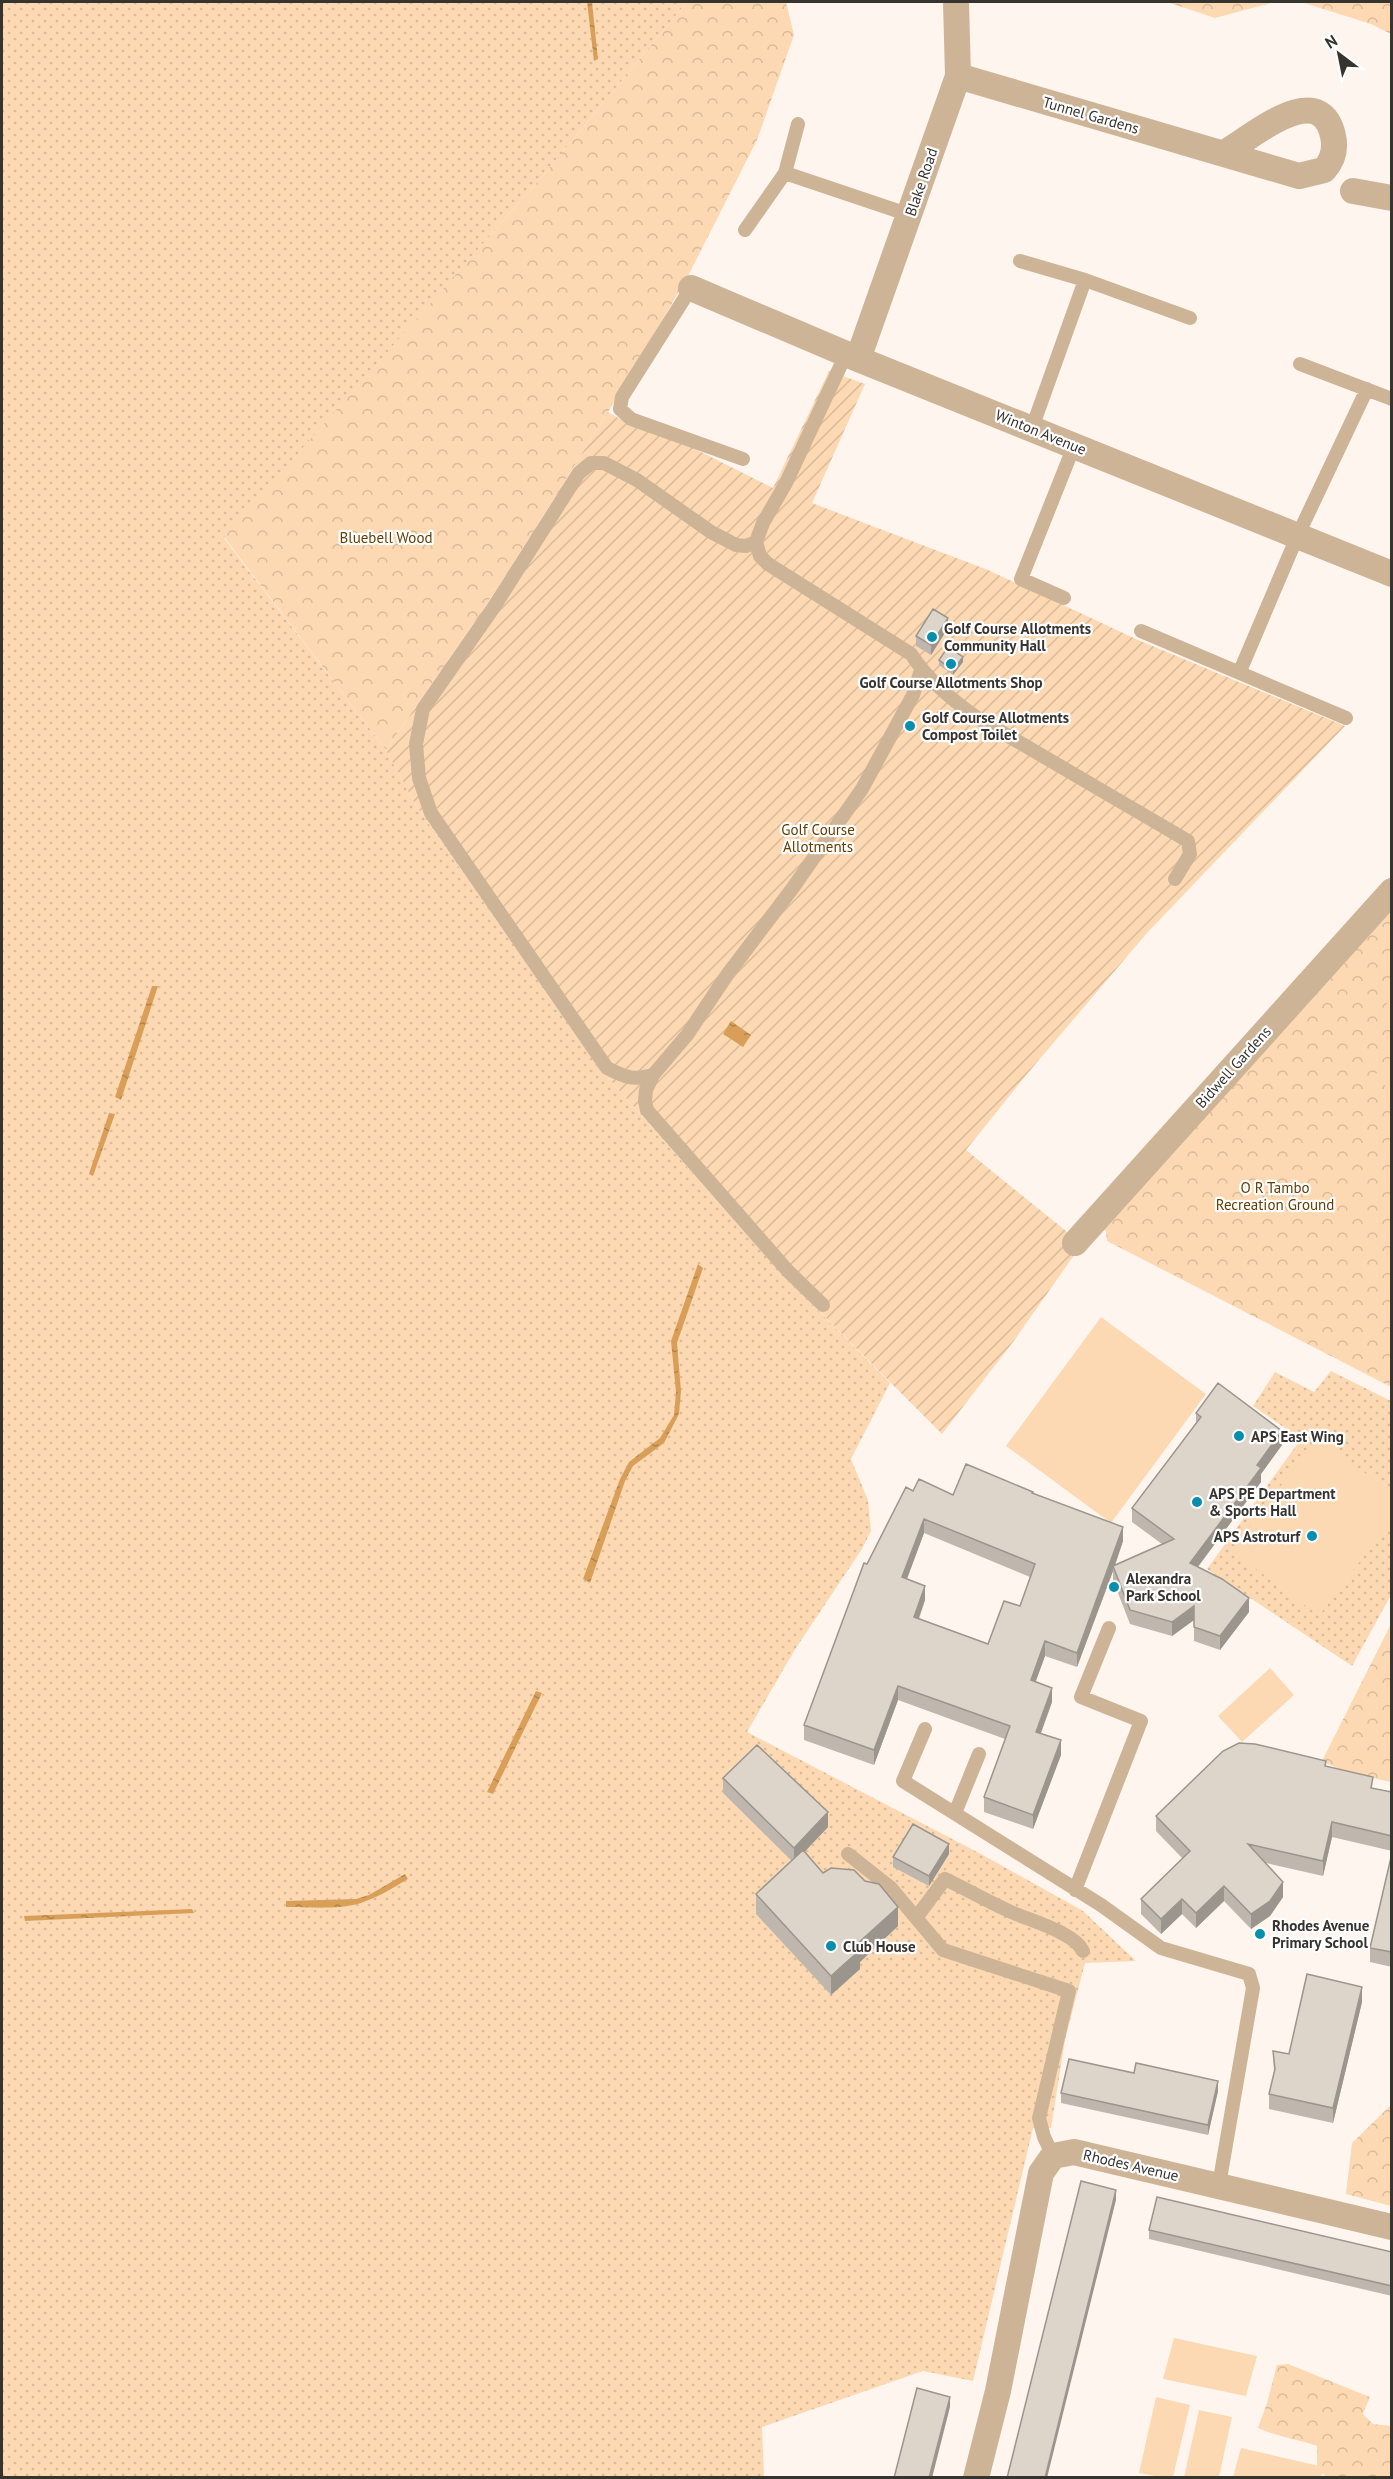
<svg xmlns="http://www.w3.org/2000/svg" width="1393" height="2479" font-family="'PT Sans',sans-serif">
	<style>
		.grass { fill: url(#grass-dots) }
		.forest { fill: url(#forest-crowns) }
		.garden { fill: url(#garden-furrows) }
		.pitch { fill: #fcd9b2 }
		.water { fill: url(#water-ripples) }
		.lines { fill: none; stroke-linecap: round; stroke-linejoin: round }
		.lane { stroke: #ceb497; stroke-width: 14 }
		.street { stroke: #ceb497; stroke-width: 26 }
		.wall { fill: #bfb7ae; fill-rule: evenodd }
		.shaded-wall { fill: #9b958d }
		.building { fill: #ded5ca; stroke: #9b958d; stroke-width: 1.5; fill-rule: evenodd }
		.poi-dot { fill: #068eac; stroke: #fff; stroke-width: 2 }
		.labels { text-anchor: middle; dominant-baseline: central; stroke-width: 4.5; stroke-linejoin: round; paint-order: stroke }
		.street-label { font-size: 15px; fill: #37332f; stroke: #fff }
		.park-label { font-size: 15px; fill: #633d02; stroke: #fff }
		.poi-label { font-size: 15px; font-weight: bold; fill: #37332f; stroke: #fff; text-anchor: start }
	</style>
	<defs>
		<pattern id="grass-dots" width="8" height="8" patternUnits="userSpaceOnUse" patternTransform="scale(1.5)"><rect width="8" height="8" fill="#fcd9b2"/><path d="M2 2h.1M6 6h.1" fill="none" stroke="#d9bb99" stroke-width="1.8" stroke-linecap="round"/></pattern>
		<pattern id="forest-crowns" width="20" height="18" patternUnits="userSpaceOnUse" patternTransform="scale(1.5)"><rect width="20" height="18" fill="#fcd9b2"/><path d="M2 6a3 3 0 1 1 6 0M12 15a3 3 0 1 1 6 0" fill="none" stroke="#d9bb99"/></pattern>
		<pattern id="garden-furrows" width="10" height="10" patternUnits="userSpaceOnUse" patternTransform="scale(1.5)"><rect width="10" height="10" fill="#fcd9b2"/><path d="M-1 1l2-2M0 10L10 0M9 11l2-2" fill="none" stroke="#d9bb99"/></pattern>
		<pattern id="water-ripples" width="26" height="14" patternUnits="userSpaceOnUse" patternTransform="scale(1.5)"><rect width="26" height="14" fill="#d99f59"/><path d="M2 4q2-2 4 0t4 0M15 11q2-2 4 0t4 0" fill="none" stroke="#b1824a"/></pattern>
	</defs>
	<rect width="100%" height="100%" fill="#fef6ee"/>
	<!-- grass -->
	<path class="grass" d="M2 2H687L540 179 224 538 386 750 415 804 602 1071 783 1275 890 1383 851 1459 868 1500 871 1531 862 1549 794 1651 747 1732 981 1854 1083 1911 1136 1961 1085 1963 1065 2040 1051 2128H1033L973 2381 923 2371 762 2427 764 2477 2 2478Z
		M1331 1371 1391 1401V1595L1352 1666 1207 1569 1301 1439 1253 1406 1275 1372 1314 1392Z"/>
	<!-- forest -->
	<path class="forest" d="M687 2H786L794 35 757 140 687 278 608 412 500 584 386 750 224 537 540 179Z
		M1167 2H1275L1215 18Z
		M1301 2H1391V34L1371 24Z
		M1391 891V1387L1107 1241 1106 1231 1093 1222Z
		M1391 1624V1782L1345 1772 1322 1761Z
		M1391 2105V2206L1346 2194 1352 2143Z
		M1288 2364 1370 2397 1363 2414 1373 2424 1391 2426V2477H1326L1317 2467V2446C1297 2439 1277 2437 1258 2428L1267 2403 1277 2365Z"/>
	<!-- garden -->
	<path class="garden" d="M829 371 865 384 812 503 988 570 1138 640 1345 726 1147 933 1027 1074 966 1150 1082 1244 1013 1342 942 1434 783 1275 602 1071 415 804 386 750 500 584 608 412 627 423 693 448 773 488Z"/>
	<!-- pitch -->
	<path class="pitch" d="M1391 999V1028L1377 1015Z
		M1391 1058V1092L1375 1075Z
		M1101 1317 1206 1394 1111 1523 1006 1446Z
		M1317 1437 1392 1493 1391 1520 1319 1616 1232 1551Z
		M1270 1668 1294 1695 1242 1742 1218 1716Z
		M1174 2338 1257 2356 1246 2396 1163 2379Z
		M1156 2397 1190 2405 1173 2477H1160L1139 2473Z
		M1199 2410 1232 2417 1219 2477H1184Z
		M1241 2448 1324 2467 1321 2477H1233Z"/>
	<!-- water -->
	<path class="water" d="M587 2H592L598 59 594 61Z
		M152 986H158L121 1100 115 1097Z
		M731 1021 751 1035 743 1047 723 1034Z
		M109 1113 115 1114 93 1176 89 1174Z
		M698 1264 703 1268 677 1343 681 1391 679 1414 664 1443 633 1466 625 1481 590 1583 583 1579 620 1479 629 1462 660 1438 674 1415 676 1392 671 1341Z
		M536 1691 542 1693 493 1794 487 1792Z
		M405 1874 408 1879C393 1888 378 1897 361 1903 339 1910 310 1907 286 1907V1901L356 1899 369 1895Z
		M192 1909 194 1913 25 1921 24 1916Z"/>
	<g class="lines">
		<!-- lane -->
		<path class="lane" d="M785 173 910 215
			M745 230 785 173 798 124
			M1020 261 1085 280 1190 318
			M691 288 622 397 620 409 631 419 743 459
			M846 354 786 483 763 523 756 542 760 556 768 564 911 654C928 680 951 699 976 717L1188 841 1190 854 1175 879
			M1300 364 1392 399
			M1032 428 1085 280
			M1064 598 1021 579 1074 446
			M1141 631 1346 718
			M1240 671 1297 537 1367 389
			M653 1075C633 1081 625 1077 607 1068L431 813 419 778 416 744 423 709 494 607 579 473 591 463H604L637 480 711 532 736 545 746 546 756 542
			M823 1305 788 1271 647 1110 645 1101 646 1090 653 1075 687 1035 727 975 792 889 862 789 913 695 921 670
			M925 1729 903 1781 1101 1905 1161 1948 1249 1974 1253 1988 1219 2185
			M955 1813 979 1754
			M848 1854 891 1888 943 1950 1069 1991 1039 2118 1044 2137 1053 2156
			M1075 1890 1141 1721 1081 1697 1109 1628
			M916 1918 945 1879C966 1889 987 1901 1009 1911 1028 1920 1074 1932 1083 1951"/>
		<!-- street -->
		<path class="street" d="M958 76 1299 176 1324 170C1333 160 1336 149 1333 136 1320 76 1250 139 1224 153
			M1353 191 1392 198
			M691 288 858 359 1392 574
			M858 359 958 76 956 2
			M1075 1243 1392 891
			M976 2478 998 2391 1041 2173 1053 2156 1074 2152 1392 2227"/>
	</g>
	<!-- wall -->
	<path class="wall" d="M948 628 931 655 916 646V636Z
		M939 660 963 662 953 675 939 665Z
		M1196 1413 1282 1445 1261 1474V1482L1198 1567 1249 1612 1220 1650 1194 1641V1620L1172 1636 1130 1624 1113 1580V1571L1077 1667 1045 1656 1036 1681 1052 1702 1041 1733 1061 1755 1033 1829 984 1812V1797L1005 1739 898 1700 874 1765 804 1740V1725L867 1564 913 1491 953 1495 1033 1494 1123 1541 1115 1565 1162 1544 1132 1522V1508L1196 1423ZM924 1533 1030 1577 1020 1606 988 1644 919 1619 925 1600 907 1579Z
		M1326 1766 1373 1788 1392 1792V1851L1332 1837 1323 1876 1266 1863 1283 1897 1270 1916 1251 1929 1224 1901 1196 1928 1182 1914 1161 1934 1141 1914V1899L1183 1859 1156 1831V1816Z
		M723 1778 828 1827 804 1852 823 1873 898 1926 860 1962V1969L831 1995 756 1914V1894L792 1861 723 1793Z
		M1392 1853V1967L1370 1962V1948Z
		M949 1854 929 1886 893 1867V1857Z
		M1362 2002 1333 2123 1269 2109V2094L1274 2072 1273 2051 1289 2054Z
		M1218 2091 1208 2135 1061 2103V2093Z
		M1149 2230 1392 2252V2296L1149 2239Z"/>
	<!-- shaded-wall -->
	<path class="shaded-wall" d="M948 618V628L931 655V645Z
		M963 657V662L953 675V670Z
		M1282 1431V1445L1261 1474V1482L1190 1577V1563L1257 1465Z
		M924 1519V1533L902 1592V1577Z
		M1123 1527V1541L1114 1568 1113 1566V1571L1077 1667V1653Z
		M925 1586V1600L914 1631V1617Z
		M1249 1598V1612L1220 1650V1636Z
		M1194 1606V1620L1172 1636V1622Z
		M1045 1641V1656L1031 1694V1680Z
		M898 1686V1700L874 1765V1750Z
		M1052 1688V1702L1036 1746V1732Z
		M1061 1740V1755L1033 1829V1815Z
		M828 1812V1827L794 1863V1848Z
		M1332 1822V1837L1323 1876V1861Z
		M949 1844V1854L929 1886V1876Z
		M1283 1882V1897L1270 1916 1251 1929V1914Z
		M1224 1886V1901L1196 1928V1913Z
		M1182 1899V1914L1161 1934V1919Z
		M898 1907V1926L860 1962V1969L831 1995V1976L856 1945Z
		M1362 1987V2002L1333 2123V2108Z
		M1218 2081V2091L1208 2135V2125Z
		M1116 2190V2200L1047 2478H1045Z
		M950 2397V2407L932 2478H929Z"/>
	<!-- building -->
	<path class="building" d="M933 609 948 618 931 645 916 636Z
		M948 647 963 657 953 670 939 660Z
		M1218 1383 1282 1431 1257 1465 1261 1468 1190 1563 1222 1579 1249 1598 1220 1636 1194 1627V1606L1172 1622 1130 1610 1113 1566 1174 1539 1132 1508 1201 1417 1196 1413Z
		M966 1464 1033 1492 1032 1493 1123 1527 1077 1653 1045 1641 1031 1680 1052 1688 1036 1732 1061 1740 1033 1815 984 1797 1010 1726 898 1686 874 1750 804 1725 864 1563 867 1564 906 1487 913 1491 919 1479 953 1495ZM924 1519 1035 1564 1020 1606 1004 1601 988 1644 914 1617 925 1586 902 1577Z
		M1239 1743 1255 1744 1326 1761 1325 1766 1373 1777 1371 1788 1392 1792V1836L1332 1822 1323 1861 1248 1844 1283 1882 1270 1901 1251 1914 1224 1886 1196 1913 1182 1899 1161 1919 1141 1899 1190 1851 1156 1816 1223 1751Z
		M757 1745 828 1812 794 1848 723 1778Z
		M913 1824 949 1844 929 1876 893 1857Z
		M803 1850 823 1873 831 1868 854 1870 865 1881 879 1884 898 1907 856 1945 860 1950 831 1976 756 1894Z
		M1392 1853V1952L1370 1948Z
		M1307 1974 1362 1987 1333 2108 1269 2094 1275 2069 1273 2051 1289 2054Z
		M1069 2059 1134 2073 1136 2063 1218 2081 1208 2125 1061 2093Z
		M1081 2181 1116 2190 1045 2478H1007Z
		M1157 2197 1392 2252V2286L1149 2230Z
		M917 2388 950 2397 929 2478H894Z"/>
	<!-- markers -->
	<g class="poi-dot">
		<circle cx="932" cy="637" r="6"/>
		<circle cx="951" cy="664" r="6"/>
		<circle cx="910" cy="726" r="6"/>
		<circle cx="1239" cy="1436" r="6"/>
		<circle cx="1197" cy="1502" r="6"/>
		<circle cx="1312" cy="1536" r="6"/>
		<circle cx="1114" cy="1587" r="6"/>
		<circle cx="1260" cy="1934" r="6"/>
		<circle cx="831" cy="1946" r="6"/>
	</g>
	<g class="labels">
		<!-- street labels -->
		<g class="street-label">
			<text transform="translate(1091 115) rotate(16)">Tunnel Gardens</text>
			<text transform="translate(921 182) rotate(-71)">Blake Road</text>
			<text transform="translate(1041 432) rotate(22)">Winton Avenue</text>
			<text transform="translate(1233 1067) rotate(-48)">Bidwell Gardens</text>
			<text transform="translate(1131 2165) rotate(13)">Rhodes Avenue</text>
		</g>
		<!-- park labels -->
		<g class="park-label">
			<text x="386" y="537">Bluebell Wood</text>
			<text x="818" y="829">Golf Course<tspan x="818" dy="17">Allotments</tspan></text>
			<text x="1275" y="1187">O R Tambo<tspan x="1275" dy="17">Recreation Ground</tspan></text>
		</g>
		<!-- poi labels -->
		<g class="poi-label">
			<text x="944" y="628">Golf Course Allotments<tspan x="944" dy="17">Community Hall</tspan></text>
			<text x="951" y="682" text-anchor="middle">Golf Course Allotments Shop</text>
			<text x="922" y="717">Golf Course Allotments<tspan x="922" dy="17">Compost Toilet</tspan></text>
			<text x="1251" y="1436">APS East Wing</text>
			<text x="1209" y="1493">APS PE Department<tspan x="1209" dy="17">&amp; Sports Hall</tspan></text>
			<text x="1300" y="1536" text-anchor="end">APS Astroturf</text>
			<text x="1126" y="1578">Alexandra<tspan x="1126" dy="17">Park School</tspan></text>
			<text x="1272" y="1925">Rhodes Avenue<tspan x="1272" dy="17">Primary School</tspan></text>
			<text x="843" y="1946">Club House</text>
		</g>
	</g>
	<!-- border -->
	<rect width="1393" height="2479" fill="none" stroke="#37332f" stroke-width="6"/>
	<!-- north arrow -->
	<g transform="translate(1339 54) rotate(328)" stroke="#ffffff" stroke-width="4.5" paint-order="stroke">
	<path d="M0-4.5L10 22L0 15L-10 22Z" fill="#37332f"/>
	<text y="-9" font-size="16" font-weight="bold" text-anchor="middle" fill="#37332f">N</text>
	</g>
</svg>
